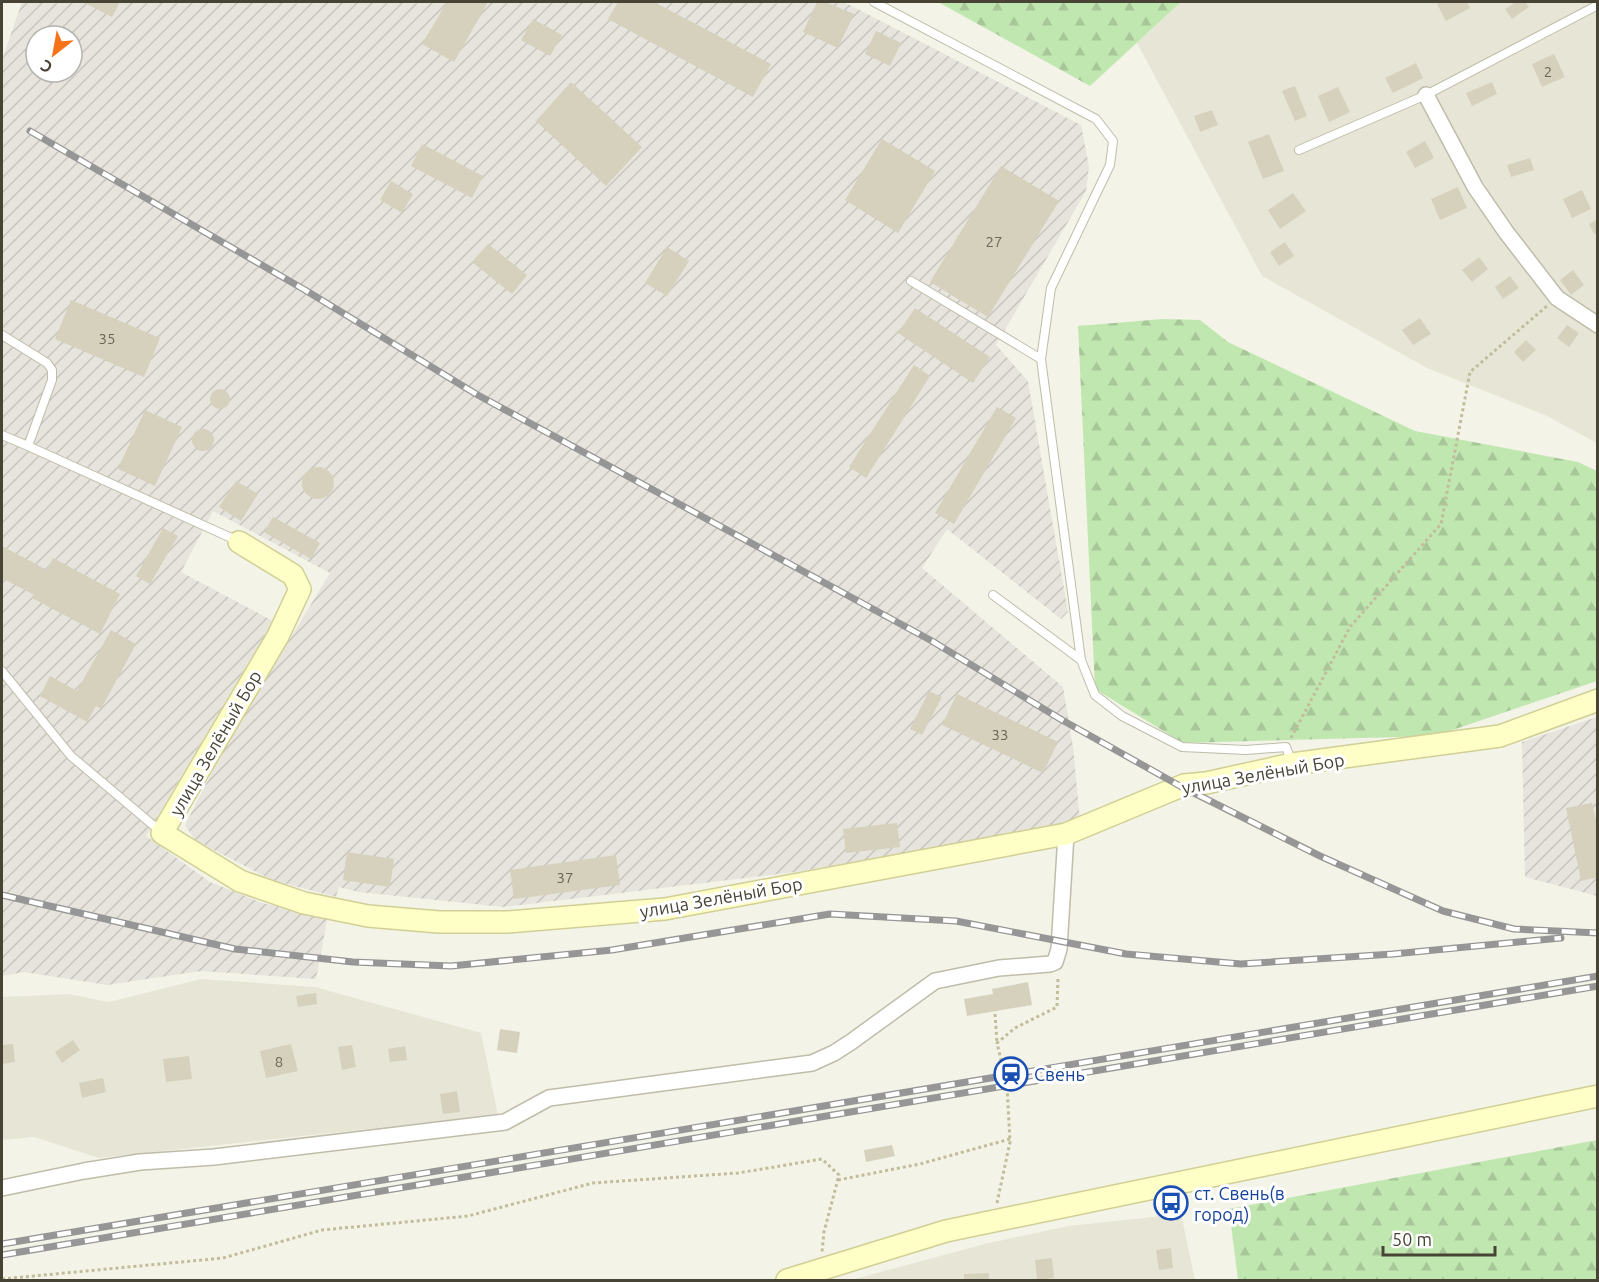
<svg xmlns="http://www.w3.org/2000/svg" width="1599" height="1282" font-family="Ubuntu,sans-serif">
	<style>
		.residential { fill: #e7e6d6 }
		.industrial { fill: url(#industrial-furrows); fill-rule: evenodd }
		.forest { fill: url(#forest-firs) }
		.building { fill: #d5d1bd }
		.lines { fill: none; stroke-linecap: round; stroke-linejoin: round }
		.lane-casing { stroke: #bfbdaa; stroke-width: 10 }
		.street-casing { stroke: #bfbdaa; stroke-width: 18 }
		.secondary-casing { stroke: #d0cf95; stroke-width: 24 }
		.path { stroke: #c1bd9b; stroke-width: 3; stroke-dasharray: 3 3; stroke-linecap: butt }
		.lane { stroke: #fff; stroke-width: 8 }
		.street { stroke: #fff; stroke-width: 15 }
		.secondary { stroke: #fefec7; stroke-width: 21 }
		.rail-casing { stroke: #969696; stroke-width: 7 }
		.rail { stroke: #fff; stroke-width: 4.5; stroke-dasharray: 14; stroke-linecap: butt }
		.labels { text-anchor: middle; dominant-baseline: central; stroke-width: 6; stroke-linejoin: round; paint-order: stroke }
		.number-label { font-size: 15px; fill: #6a6758 }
		.street-label { font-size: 18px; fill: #474436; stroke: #fff }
		.transit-label { font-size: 18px; fill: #164399; stroke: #fff; text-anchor: start }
	</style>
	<defs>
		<pattern id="industrial-furrows" width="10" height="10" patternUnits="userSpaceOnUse" patternTransform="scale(1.5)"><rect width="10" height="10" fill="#e6e4dc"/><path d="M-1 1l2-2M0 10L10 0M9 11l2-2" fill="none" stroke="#c7c5bd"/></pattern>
		<pattern id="forest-firs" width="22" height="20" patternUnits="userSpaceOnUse" patternTransform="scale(1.5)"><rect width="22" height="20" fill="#c1e7b1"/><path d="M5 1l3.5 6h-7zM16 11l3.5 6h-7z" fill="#a7c799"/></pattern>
	</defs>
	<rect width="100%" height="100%" fill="#f3f3e7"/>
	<!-- residential -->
	<path class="residential" d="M1181 2H1597V443L1547 416 1427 368 1262 276 1137 43Z
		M201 979 315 987 481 1033 498 1115 99 1158 34 1137 2 1140V997L69 994 109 1002Z
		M1181 1214 1195 1280H851L985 1244 1068 1226Z"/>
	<!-- industrial -->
	<path class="industrial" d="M22 2H844L1081 125 1089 166 1086 191 996 345 1028 381 1068 612 1061 619 947 529 922 568 1063 687 1073 747 1080 820 1062 826 795 872 504 907 359 892 339 887 336 897 272 880 195 840 185 825 230 737 330 573 213 511 181 572 273 621 146 836 210 882 262 903 328 916 316 979 201 971 107 985 24 972 2 976V60ZM36 36H72V72H36Z
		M1597 717V896L1525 877 1522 742Z"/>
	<!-- forest -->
	<path class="forest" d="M938 2H1181L1090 86Z
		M1163 319 1200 320 1228 342 1415 431 1578 462 1597 471V681L1435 736 1183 743 1095 689 1078 326Z
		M1597 1140V1280H1238L1229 1209Z"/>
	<!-- building -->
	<path class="building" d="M83 2H120L112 17Z
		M447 2H488L454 62 422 44Z
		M618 2H654L771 64 753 97 608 19Z
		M817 2H825L854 14 838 48 803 32Z
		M1442 2H1467L1470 8 1446 21 1437 4Z
		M1516 2H1525L1529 7 1512 19 1505 9Z
		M533 19 562 35 550 56 521 40Z
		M876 31 901 43 890 66 865 54Z
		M1554 54 1565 77 1542 87 1532 64Z
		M1416 63 1423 78 1393 93 1385 78Z
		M571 82 642 147 606 186 536 121Z
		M1492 82 1497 94 1472 106 1466 93Z
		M1295 86 1307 116 1295 121 1282 91Z
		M1338 87 1350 112 1329 122 1318 96Z
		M1212 110 1218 125 1200 132 1194 116Z
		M1269 134 1284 171 1263 179 1248 142Z
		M882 139 935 171 898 233 845 200Z
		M1425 141 1434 158 1415 168 1406 152Z
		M422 144 483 176 472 198 411 166Z
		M1530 158 1534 170 1511 177 1507 165Z
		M1001 166 1059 201 988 317 930 282Z
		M391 181 413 194 402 213 380 200Z
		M1458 187 1467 208 1440 220 1431 199Z
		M1582 190 1591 209 1572 218 1563 199Z
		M1293 193 1306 211 1280 229 1268 210Z
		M1598 219V232L1594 234 1589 224Z
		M1285 242 1294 256 1279 266 1270 252Z
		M488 244 527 275 512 294 472 262Z
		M667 247 689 261 667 296 645 283Z
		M1479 257 1488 269 1472 282 1462 270Z
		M1573 270 1584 285 1571 295 1560 280Z
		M1510 276 1519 288 1503 299 1495 287Z
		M71 300 160 338 144 377 55 339Z
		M915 308 990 357 973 383 898 333Z
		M1420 318 1431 334 1413 345 1402 330Z
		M1567 325 1579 333 1569 347 1557 338Z
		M1526 340 1536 350 1523 362 1514 352Z
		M914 365 930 376 866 478 849 467Z
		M210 399a10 10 0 1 1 20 0a10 10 0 1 1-20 0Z
		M997 407 1016 418 954 524 935 513Z
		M145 410 182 427 155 486 118 469Z
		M192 440a11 11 0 1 1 22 0a11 11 0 1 1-22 0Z
		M302 483a16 16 0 1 1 32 0a16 16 0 1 1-32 0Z
		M236 481 258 494 241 521 219 507Z
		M273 517 320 543 311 559 264 532Z
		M163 528 178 536 150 584 136 576Z
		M2 546 47 570 53 558 120 594 100 634 32 598 34 595 2 578Z
		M111 630 136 644 101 709 96 706 87 722 40 696 50 676 77 691Z
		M929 691 942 697 922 735 910 729Z
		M957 694 1058 742 1043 773 942 725Z
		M1592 803 1598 831V877L1581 881 1566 808Z
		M897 823 900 847 846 853 843 829Z
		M347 852 394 859 390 887 343 880Z
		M616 855 620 885 514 899 510 870Z
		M1028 982 1032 1005 967 1016 964 999 993 994 992 989Z
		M316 993 317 1004 298 1007 296 996Z
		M500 1029 520 1032 517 1053 497 1050Z
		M73 1040 80 1050 62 1063 55 1052Z
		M13 1044 15 1062 2 1064V1045Z
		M291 1044 298 1071 266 1078 260 1051Z
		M352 1045 356 1067 342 1070 338 1047Z
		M405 1046 407 1060 390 1062 388 1049Z
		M189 1056 192 1079 166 1082 163 1059Z
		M103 1078 106 1092 82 1098 79 1083Z
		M457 1091 460 1112 443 1114 440 1094Z
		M892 1145 895 1156 866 1162 864 1150Z
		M1171 1248 1173 1268 1159 1270 1156 1250Z
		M1052 1258 1054 1278 1037 1280 1035 1260Z
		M989 1273V1280H964V1274Z"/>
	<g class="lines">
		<defs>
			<path id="lane" d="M874 2 1096 119 1113 141 1110 165 1051 288 1041 359 1081 660 1095 695 1122 716 1182 747 1246 750 1286 747 1292 763
				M1299 150 1426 95 1598 5
				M911 281 1041 359
				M2 335 47 363 52 370V380L28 446 238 541
				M2 435 28 446
				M993 595 1081 660
				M2 671 71 756 160 831"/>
			<path id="street" d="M1426 95 1475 187 1506 232 1557 298 1598 325
				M2 1188 84 1171 140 1162 214 1157 505 1122 549 1098 812 1063 834 1053 851 1042 935 981 999 968 1050 964 1055 962 1059 949 1066 834"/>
			<path id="secondary" d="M239 542 293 575 300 589 278 636 162 833 240 881 304 903 368 916 439 922H507L665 909 1066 834 1184 785 1206 783 1292 764 1500 736 1598 700
				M787 1280 946 1231 1598 1096"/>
		</defs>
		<!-- lane casing -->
		<use href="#lane" class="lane-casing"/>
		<!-- street casing -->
		<use href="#street" class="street-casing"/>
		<!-- secondary casing -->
		<use href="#secondary" class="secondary-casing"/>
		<!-- path -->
		<path class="path" d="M1291 738 1350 627 1441 524 1470 372 1547 306
			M995 1014 997 1043
			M838 1180 920 1164 1010 1139
			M997 1203 1010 1142 1007 1086 997 1043 1015 1028 1057 1007 1058 977
			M2 1279 223 1258 322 1230 468 1216 593 1183 738 1173 822 1159 839 1175 824 1232 822 1252"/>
		<!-- lane -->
		<use href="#lane" class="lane"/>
		<!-- street -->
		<use href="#street" class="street"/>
		<!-- secondary -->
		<use href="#secondary" class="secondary"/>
		<defs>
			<path id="rail" d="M30 131 305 290 476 394 932 641 1062 720 1180 786 1320 856 1443 911 1514 929 1598 933
				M2 895 235 949 353 962 451 966 612 950 830 914 956 921 1126 954 1241 964 1393 954 1561 938
				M2 1244 1598 976
				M2 1255 1598 986"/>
		</defs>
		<!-- rail casing -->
		<use href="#rail" class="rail-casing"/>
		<!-- rail -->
		<use href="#rail" class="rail"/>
	</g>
	<!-- icons -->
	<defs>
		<symbol id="station-ring" viewBox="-11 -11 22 22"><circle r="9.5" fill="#fff" stroke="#1a4fb4" stroke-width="1.5"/><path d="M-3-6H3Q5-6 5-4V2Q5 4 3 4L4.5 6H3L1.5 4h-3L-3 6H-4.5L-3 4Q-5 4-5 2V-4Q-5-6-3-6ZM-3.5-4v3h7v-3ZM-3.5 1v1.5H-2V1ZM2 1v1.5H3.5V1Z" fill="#1a4fb4"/></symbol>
		<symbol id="bus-ring" viewBox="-11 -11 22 22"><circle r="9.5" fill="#fff" stroke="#1a4fb4" stroke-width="1.5"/><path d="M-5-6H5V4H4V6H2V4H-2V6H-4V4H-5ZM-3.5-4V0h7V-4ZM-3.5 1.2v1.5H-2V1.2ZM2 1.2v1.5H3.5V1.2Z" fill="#1a4fb4"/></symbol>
	</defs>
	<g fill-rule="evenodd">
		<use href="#station-ring" x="992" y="1055" width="38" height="38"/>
		<use href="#bus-ring" x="1152" y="1184" width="38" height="38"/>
	</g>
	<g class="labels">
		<!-- number labels -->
		<g class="number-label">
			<text x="1548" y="71">2</text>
			<text x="994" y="241">27</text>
			<text x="107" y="338">35</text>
			<text x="1000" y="734">33</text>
			<text x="565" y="877">37</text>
			<text x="279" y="1061">8</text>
		</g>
		<!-- street labels -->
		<g class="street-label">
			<text transform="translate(215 743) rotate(-60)">улица Зелёный Бор</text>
			<text transform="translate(1263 773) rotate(-10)">улица Зелёный Бор</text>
			<text transform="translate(721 897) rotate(-10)">улица Зелёный Бор</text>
		</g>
		<!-- transit labels -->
		<g class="transit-label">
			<text x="1034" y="1074">Свень</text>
			<text x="1194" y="1193">ст. Свень(в<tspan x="1194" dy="21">город)</tspan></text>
		</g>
	</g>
	<!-- border -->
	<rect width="1599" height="1282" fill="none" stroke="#474436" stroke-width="6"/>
	<!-- north arrow -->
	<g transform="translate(54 54) rotate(211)"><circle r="28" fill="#ffffff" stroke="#b5b4af" stroke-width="1.5"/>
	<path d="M0-4.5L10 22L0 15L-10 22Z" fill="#f8721a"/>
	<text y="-9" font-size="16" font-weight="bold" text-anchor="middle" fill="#474436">С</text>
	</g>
	<!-- scale -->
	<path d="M1383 1246v9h112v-9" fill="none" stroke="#474436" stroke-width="3"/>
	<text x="1392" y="1246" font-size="18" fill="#474436" stroke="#ffffff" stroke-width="4.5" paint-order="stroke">50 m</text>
</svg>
